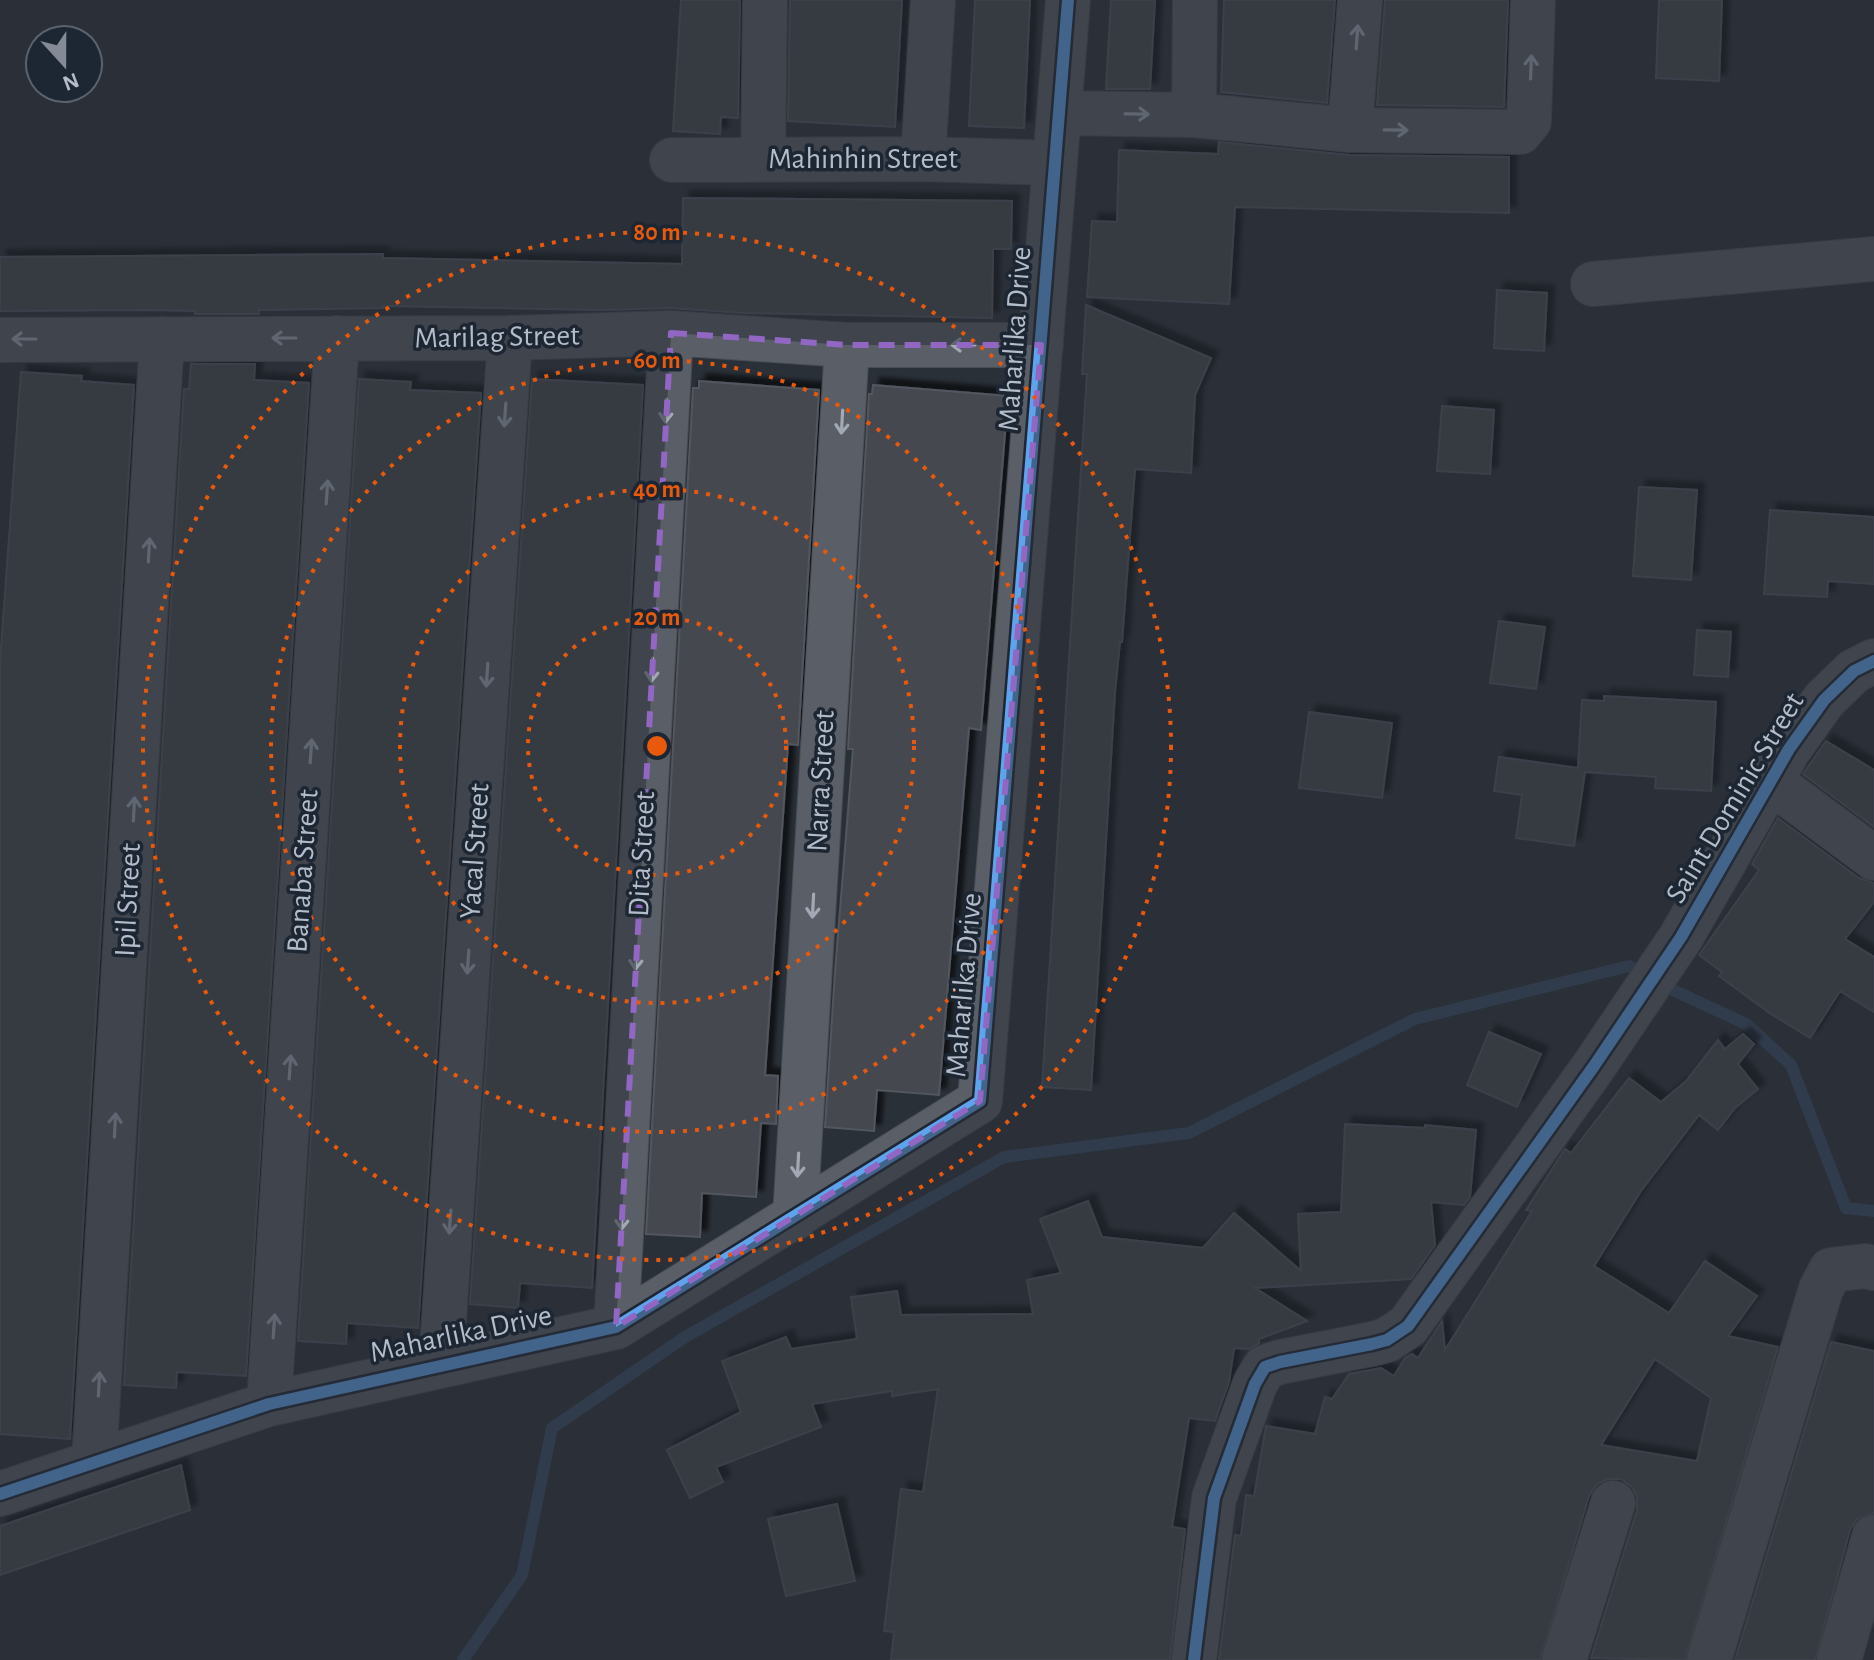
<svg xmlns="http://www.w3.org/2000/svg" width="1874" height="1660" font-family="'Alegreya Sans',sans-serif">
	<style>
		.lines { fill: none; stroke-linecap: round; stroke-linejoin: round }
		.stream { stroke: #384963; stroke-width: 12 }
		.building { fill: #444950; stroke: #52575f; stroke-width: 2; fill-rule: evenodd; filter: url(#shadow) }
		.minor-casing { stroke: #484c53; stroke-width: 46 }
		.minor { stroke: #5a5e66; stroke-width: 44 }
		.cycleway-casing { stroke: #1d2633; stroke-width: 17 }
		.cycleway { stroke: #60a3ed; stroke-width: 12 }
		.oneway { stroke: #a2a9b5 }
		.marked { fill: none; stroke: #9266c3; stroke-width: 6; stroke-dasharray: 16 10; stroke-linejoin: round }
		.ring { fill: none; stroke: #e8590c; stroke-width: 4; stroke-dasharray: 4 8 }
		.labels { text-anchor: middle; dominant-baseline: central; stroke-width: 7; stroke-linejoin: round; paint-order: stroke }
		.street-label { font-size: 30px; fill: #b4bcc9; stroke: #1d2633 }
		.centre { fill: #e8590c; stroke: #1d2633; stroke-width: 4 }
		.ring-label { font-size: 24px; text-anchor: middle; font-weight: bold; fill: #e8590c; stroke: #1d2633; stroke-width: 7; stroke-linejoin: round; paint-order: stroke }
	</style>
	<defs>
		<filter id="shadow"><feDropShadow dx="7" dy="-7" stdDeviation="2" flood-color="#0009"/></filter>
	</defs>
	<rect width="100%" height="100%" fill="#2a3038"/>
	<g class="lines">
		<!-- stream -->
		<path class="stream" d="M1660 984 1746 1024 1791 1065 1846 1208 1874 1211
			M463 1660 522 1575 552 1428 685 1337 1004 1157 1189 1133 1415 1019 1629 966 1644 976"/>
	</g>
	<!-- building -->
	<path class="building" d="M681 0H740L738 118 721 117 720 134 673 131Z
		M790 0H902L895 127 788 121Z
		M975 0H1030L1024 128 969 126Z
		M1111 0H1155L1150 89H1106Z
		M1224 0H1335L1327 103 1221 92Z
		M1385 0H1508L1504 107 1377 105Z
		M1659 0H1722L1719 81 1656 78Z
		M1219 142 1350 155 1509 157V213L1235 207 1229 304 1087 297 1092 221 1117 222 1119 150 1218 154Z
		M683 198 1012 201 1011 249H993L992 318 743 313 670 308 600 310 383 306V308L259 310V314H195V311L149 310 0 311V257L383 254V258L682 264Z
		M1497 290 1547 293 1544 351 1494 348Z
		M1086 305 1211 358 1195 395 1191 473 1135 469 1122 642H1120L1115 692 1091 1090 1042 1087 1087 374H1082Z
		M191 364H255L254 380 309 383 246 1376 177 1372 176 1388 124 1385 184 389H189Z
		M21 372 82 376 81 381 134 385 70 1439 0 1434V662Z
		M359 379 411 382 410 390 481 393 418 1328 347 1323 346 1344 298 1341Z
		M532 379 643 385 592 1288 520 1283 518 1308 470 1304Z
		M699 381 819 390 798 745 788 744 765 1075 778 1076 776 1124 761 1123 756 1197 702 1193 700 1237 646 1234 693 388H699Z
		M873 385 1008 396 981 730 969 728 939 1095 877 1090 874 1131 825 1127 835 972 853 749H848L869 394H872Z
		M1442 406 1494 410 1490 474 1437 471Z
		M1639 487 1697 490 1691 580 1633 576Z
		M1770 510 1874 517V584L1828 581 1827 597 1764 594Z
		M1499 621 1545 627 1536 689 1490 683Z
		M1697 630 1731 632 1728 677 1694 675Z
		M1604 696 1716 702 1711 791 1655 788 1656 777 1585 772 1574 846 1516 838 1522 795 1494 791 1499 757 1578 768 1582 700 1604 701Z
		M1309 712 1392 723 1382 798 1299 788Z
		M1826 741 1874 770V827L1803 774Z
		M1778 818 1859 878 1874 883V902L1845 939 1874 957V1012L1840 991 1810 1038 1768 1012 1719 976 1722 972 1699 955 1759 870 1752 864Z
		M1489 1032 1541 1054 1517 1107 1467 1085Z
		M1743 1034 1754 1044 1738 1064 1758 1089 1735 1108 1718 1130 1699 1115 1641 1191 1594 1266 1669 1313 1705 1261 1757 1296 1728 1336 1778 1347 1685 1660 1591 1658 1637 1510V1497L1632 1487 1621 1479H1608L1597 1484 1589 1496 1540 1660H1219L1235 1535 1241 1536 1246 1495 1254 1496 1266 1426 1315 1434 1325 1397 1332 1399 1349 1374 1381 1368 1394 1376 1405 1358 1412 1354 1418 1358 1442 1321 1445 1350 1532 1211 1526 1210 1559 1158 1565 1149 1571 1153 1629 1078 1661 1102 1686 1081 1718 1040 1725 1049ZM1655 1359 1711 1398 1697 1461 1601 1445Z
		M1345 1124 1425 1128V1125L1476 1130 1470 1197 1464 1205 1431 1202 1435 1245 1411 1279 1255 1288 1307 1321 1259 1339V1343L1249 1349 1234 1348 1229 1382 1215 1421 1189 1418 1172 1527 1185 1529 1170 1660H891L894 1632 884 1631 901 1489 923 1492 938 1389 892 1396V1391L812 1404 821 1427 716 1467 723 1482 690 1498 667 1450 741 1412 722 1361 786 1337 791 1349 857 1339 851 1297 897 1291 901 1315 1033 1314 1027 1280 1061 1273 1040 1219 1088 1201 1102 1237 1203 1248 1234 1213 1301 1271 1298 1214 1341 1212Z
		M1831 1342 1874 1351V1513L1857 1519 1850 1530 1815 1660H1735Z
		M181 1465 190 1510 0 1575V1526Z
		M837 1504 855 1581 786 1596 768 1519Z"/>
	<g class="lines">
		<defs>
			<path id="minor" d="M1059 113 1194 115 1350 130 1520 132 1529 121 1533 0
				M1194 115 1195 0
				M1350 130 1360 0
				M763 158 765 0
				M923 159 933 0
				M672 160 923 159 1055 163
				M1593 284 1874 259
				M0 340 510 338 671 333 847 345H1041
				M1770 781 1874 858
				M795 1218 847 345
				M616 1327 671 333
				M441 1364 510 338
				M269 1404 337 338
				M94 1462 162 339
				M0 1494 269 1404 616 1327 980 1101 1068 0
				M1194 1660 1214 1498 1255 1384 1265 1367 1280 1362 1372 1344 1387 1340 1408 1326 1594 1066 1681 937 1789 749 1824 700 1854 671 1874 661
				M1564 1660 1613 1503
				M1709 1660 1821 1289 1831 1270 1865 1266 1874 1268
				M1839 1660 1874 1537"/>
		</defs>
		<!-- minor casing -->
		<use href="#minor" class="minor-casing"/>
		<!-- minor -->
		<use href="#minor" class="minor"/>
		<defs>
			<path id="cycleway" d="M0 1494 269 1404 616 1327 980 1101 1068 0
				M1194 1660 1214 1498 1255 1384 1265 1367 1280 1362 1372 1344 1387 1340 1408 1326 1594 1066 1681 937 1789 749 1824 700 1854 671 1874 661"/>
		</defs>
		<!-- cycleway casing -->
		<use href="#cycleway" class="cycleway-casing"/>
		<!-- cycleway -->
		<use href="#cycleway" class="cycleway"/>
	</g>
	<!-- one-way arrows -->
	<defs><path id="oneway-shaft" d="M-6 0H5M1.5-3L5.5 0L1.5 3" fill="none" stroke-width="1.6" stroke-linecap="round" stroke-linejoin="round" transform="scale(2)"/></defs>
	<g class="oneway">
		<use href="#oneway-shaft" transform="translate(1357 37) rotate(-86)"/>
		<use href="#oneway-shaft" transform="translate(1531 67) rotate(-88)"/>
		<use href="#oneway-shaft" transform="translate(1137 114) rotate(1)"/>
		<use href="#oneway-shaft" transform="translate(1396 130) rotate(1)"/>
		<use href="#oneway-shaft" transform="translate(284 338) rotate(180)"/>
		<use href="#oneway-shaft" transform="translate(24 339) rotate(180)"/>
		<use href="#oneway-shaft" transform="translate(963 345) rotate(-180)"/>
		<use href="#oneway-shaft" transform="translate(666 411) rotate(93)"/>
		<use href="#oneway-shaft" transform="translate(505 415) rotate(94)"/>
		<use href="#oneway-shaft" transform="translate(842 422) rotate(93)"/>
		<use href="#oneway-shaft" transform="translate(327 492) rotate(-86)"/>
		<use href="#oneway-shaft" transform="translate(149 550) rotate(-87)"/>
		<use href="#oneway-shaft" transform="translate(652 670) rotate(93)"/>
		<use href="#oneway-shaft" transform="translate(487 675) rotate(94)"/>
		<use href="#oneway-shaft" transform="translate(311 751) rotate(-86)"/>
		<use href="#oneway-shaft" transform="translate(134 809) rotate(-87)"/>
		<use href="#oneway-shaft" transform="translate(813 906) rotate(93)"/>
		<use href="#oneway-shaft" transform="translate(636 958) rotate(93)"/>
		<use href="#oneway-shaft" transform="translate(468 962) rotate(94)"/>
		<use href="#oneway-shaft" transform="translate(290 1067) rotate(-86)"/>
		<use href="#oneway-shaft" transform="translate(115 1125) rotate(-87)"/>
		<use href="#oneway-shaft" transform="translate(798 1165) rotate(93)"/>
		<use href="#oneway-shaft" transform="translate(622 1218) rotate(93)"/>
		<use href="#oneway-shaft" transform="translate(450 1222) rotate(94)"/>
		<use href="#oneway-shaft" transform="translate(274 1326) rotate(-86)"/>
		<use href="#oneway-shaft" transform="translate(99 1384) rotate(-87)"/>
	</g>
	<!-- marked area -->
	<path d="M0 0H1874V1660H0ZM671 333 847 345H1041L980 1101 616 1327Z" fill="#2a3038" fill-opacity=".55" fill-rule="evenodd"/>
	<path class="marked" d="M671 333 847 345H1041L980 1101 616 1327Z"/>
	<!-- distance rings -->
	<g class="ring">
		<circle cx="657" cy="746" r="129"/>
		<circle cx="657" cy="746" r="257"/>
		<circle cx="657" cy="746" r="386"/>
		<circle cx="657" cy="746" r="514"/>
	</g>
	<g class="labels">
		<!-- street labels -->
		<g class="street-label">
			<text x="863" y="159">Mahinhin Street</text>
			<text transform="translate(497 337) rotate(-1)">Marilag Street</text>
			<text transform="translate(1015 339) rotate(-86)">Maharlika Drive</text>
			<text transform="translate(821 781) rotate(-87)">Narra Street</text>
			<text transform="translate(1735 798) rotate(-59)">Saint Dominic Street</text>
			<text transform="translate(475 851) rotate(-86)">Yacal Street</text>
			<text transform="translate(642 854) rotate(-87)">Dita Street</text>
			<text transform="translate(303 871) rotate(-86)">Banaba Street</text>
			<text transform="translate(128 900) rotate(-87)">Ipil Street</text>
			<text transform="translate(964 985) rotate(-85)">Maharlika Drive</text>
			<text transform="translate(461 1334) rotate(-12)">Maharlika Drive</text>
		</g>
	</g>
	<circle cx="657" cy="746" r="12" class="centre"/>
	<g class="ring-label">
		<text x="657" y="240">80 m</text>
		<text x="657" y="368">60 m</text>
		<text x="657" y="497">40 m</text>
		<text x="657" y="625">20 m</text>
	</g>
	<!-- north arrow -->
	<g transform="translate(64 64) rotate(159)"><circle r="38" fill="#1d2633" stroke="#59626f" stroke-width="2"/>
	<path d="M0-6L14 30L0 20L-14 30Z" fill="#848b96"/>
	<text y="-12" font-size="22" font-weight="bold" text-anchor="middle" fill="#b4bcc9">N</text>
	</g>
</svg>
